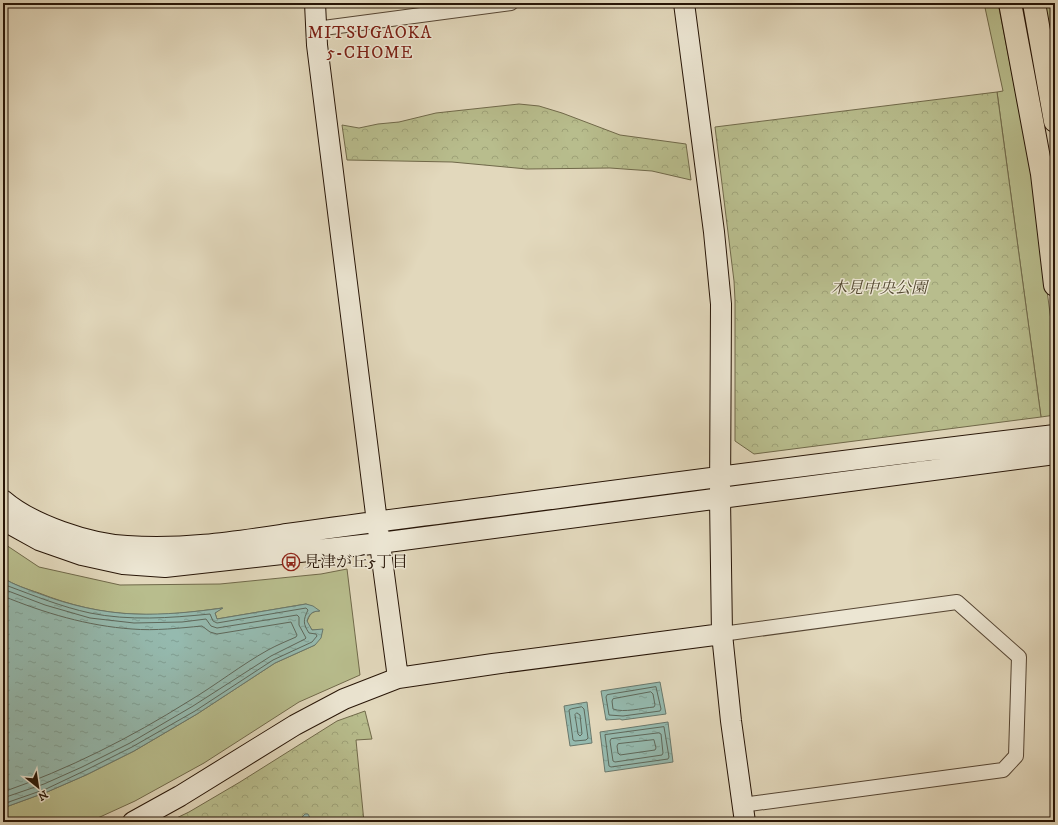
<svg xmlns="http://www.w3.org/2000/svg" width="1058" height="825" font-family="'IM FELL DW Pica','Noto Serif JP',serif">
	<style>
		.grass { fill: #b8bd8d; stroke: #70694a }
		.forest { fill: url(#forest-crowns); stroke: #70694a }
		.water { fill: url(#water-ripples); stroke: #69786c }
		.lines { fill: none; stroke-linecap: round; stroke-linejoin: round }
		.shore { stroke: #5e685b; stroke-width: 1 }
		.street-casing { stroke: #564634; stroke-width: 16 }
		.secondary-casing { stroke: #271507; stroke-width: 22 }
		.highway-casing { stroke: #271507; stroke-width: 24 }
		.street { stroke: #ece6d3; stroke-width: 14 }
		.secondary { stroke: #ece6d3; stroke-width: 20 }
		.highway { stroke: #e2d8bc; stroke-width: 22 }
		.labels { text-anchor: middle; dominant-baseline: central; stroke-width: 3; stroke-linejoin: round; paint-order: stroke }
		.park-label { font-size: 16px; font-style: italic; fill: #52472f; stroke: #ece6d3 }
		.poi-label { font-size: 16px; fill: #271507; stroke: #ece6d3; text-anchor: start }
		.neighbourhood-label { font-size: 17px; letter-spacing: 1px; fill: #7a1f14; stroke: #ece6d3 }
	</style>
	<defs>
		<pattern id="forest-crowns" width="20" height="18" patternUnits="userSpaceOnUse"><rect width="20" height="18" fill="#b8bd8d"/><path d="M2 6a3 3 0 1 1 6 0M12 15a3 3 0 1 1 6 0" fill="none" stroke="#9ea278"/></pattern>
		<pattern id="water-ripples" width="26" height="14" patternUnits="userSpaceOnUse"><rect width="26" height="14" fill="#95baaf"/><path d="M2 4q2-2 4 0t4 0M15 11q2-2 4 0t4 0" fill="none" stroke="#809f95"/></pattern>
	</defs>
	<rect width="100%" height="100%" fill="#e2d8bc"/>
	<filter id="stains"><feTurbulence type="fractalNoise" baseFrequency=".005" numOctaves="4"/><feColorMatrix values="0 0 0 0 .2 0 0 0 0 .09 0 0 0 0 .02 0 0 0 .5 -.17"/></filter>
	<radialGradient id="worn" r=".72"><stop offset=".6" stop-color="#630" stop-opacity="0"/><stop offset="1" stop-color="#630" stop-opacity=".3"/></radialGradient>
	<!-- grass -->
	<path class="grass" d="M984 3H998L1030 165 1053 335 1055 366V415L1041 417 997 92 1003 91Z
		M3 543 39 567 120 585 220 584 321 574 347 569 360 675 299 702 204 763 135 801 89 822H3V808L47 792 86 775 134 751 197 714 275 663 315 645 317 630H312L307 622C309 615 312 611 319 611L306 604 217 619 215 613 222 608C193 612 164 616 134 614 102 613 69 605 39 593 27 589 14 585 3 578Z"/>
	<!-- forest -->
	<path class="forest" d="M1043 3H1055V71Z
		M997 92 1041 417 754 454 735 441V300L734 281 715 127Z
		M519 104 539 106 562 113 620 135 686 144 691 180 652 171 610 168 527 169 452 162 347 160 342 125 359 128 378 124 399 122 436 113Z
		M365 711 372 739 356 740 364 822H168L189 812 240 782 337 721Z"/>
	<!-- water -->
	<path class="water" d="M3 578C14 585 27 589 40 594 69 605 103 613 135 614 165 615 194 612 223 608L215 613 217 619 306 604 313 606 320 611C312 611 309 614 307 621L312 630 323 629 321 638 315 645 275 663 197 714 134 751 86 775 47 792 3 808Z
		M660 682 666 714 622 720 620 719 606 720 601 691Z
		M587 702 592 743 570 746 564 706Z
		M668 722 673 762 605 772 600 732Z
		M305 814H308L312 822H297Z"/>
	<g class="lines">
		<!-- shore -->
		<path class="shore" d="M3 583 8 586C35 596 62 607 90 613 129 621 170 618 210 614L213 621 217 623 306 608 308 610C303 620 303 624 309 633L316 634 317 636 312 642 273 660 195 711 132 747 84 771 46 789 3 804
			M3 589 45 605 90 618 134 623 182 622 206 619 211 626 217 628 297 615 299 617V625L306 638 305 639 271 656 193 706 130 743 82 767 44 784 3 798
			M3 596C44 613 88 626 132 629 155 631 180 628 202 626L210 632 217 634 291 622 297 635 296 637C287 641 277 645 268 650 241 665 216 685 189 701 130 738 69 769 3 792
			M656 687 661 709 660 711 623 716 609 715 606 697 607 695Z
			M651 692 653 694 655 705 654 707C642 708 624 713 613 709L612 701 613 699Z
			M582 707 584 709 588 738 586 740 575 741 573 740 569 710 571 709Z
			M577 713 580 715 582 734 580 736 578 734 575 715Z
			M664 727 669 757 668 759 611 767 609 766 605 735Z
			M659 733 661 734 663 753 662 755 615 762 613 761 610 741 611 739Z
			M654 740 656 748 655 750 620 755 618 753 617 746 618 744Z"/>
		<defs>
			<path id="street" d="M316 29 511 3
				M722 634 957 602 1019 657 1016 756 1003 770 742 805"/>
			<path id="secondary" d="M315 3 317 45 377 522 398 678
				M684 3 714 232 721 304 720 498 722 634 731 721 745 822
				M3 500C32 525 89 544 127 546 182 550 233 542 287 534 337 527 387 520 437 514 643 487 849 459 1055 435
				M3 520 39 540 82 555 123 564 165 567 380 543 1055 454
				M133 822 180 796 295 725 344 699 398 678 493 664 722 634"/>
			<path id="highway" d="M1010 3 1042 174 1055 285
				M1034 3 1055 121"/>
		</defs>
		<!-- street casing -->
		<use href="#street" class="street-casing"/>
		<!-- secondary casing -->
		<use href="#secondary" class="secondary-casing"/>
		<!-- highway casing -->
		<use href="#highway" class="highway-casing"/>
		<!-- street -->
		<use href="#street" class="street"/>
		<!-- secondary -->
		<use href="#secondary" class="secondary"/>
		<!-- highway -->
		<use href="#highway" class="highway"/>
	</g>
	<!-- icons -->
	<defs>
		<symbol id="bus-ring" viewBox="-11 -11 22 22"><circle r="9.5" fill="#ece6d3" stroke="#8f2418" stroke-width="1.5"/><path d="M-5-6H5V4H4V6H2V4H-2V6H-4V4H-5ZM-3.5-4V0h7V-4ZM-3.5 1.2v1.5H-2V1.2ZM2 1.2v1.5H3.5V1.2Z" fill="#8f2418"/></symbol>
	</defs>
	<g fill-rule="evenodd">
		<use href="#bus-ring" x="281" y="552" width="20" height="20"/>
	</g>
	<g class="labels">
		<!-- park labels -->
		<g class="park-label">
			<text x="879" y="288">木見中央公園</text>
		</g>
		<!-- poi labels -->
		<g class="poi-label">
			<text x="304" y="562">見津が丘5丁目</text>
		</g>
		<!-- neighbourhood labels -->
		<g class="neighbourhood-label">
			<text x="370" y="33">MITSUGAOKA<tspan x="370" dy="20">5-CHOME</tspan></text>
		</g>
	</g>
	<!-- margin -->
	<rect width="1058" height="825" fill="none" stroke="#e2d8bc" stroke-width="16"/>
	<rect x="4" y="4" width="1050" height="817" fill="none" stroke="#271507" stroke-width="2"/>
	<rect x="8" y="8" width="1042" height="809" fill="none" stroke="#271507"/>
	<!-- north arrow -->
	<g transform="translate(38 787) rotate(150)" stroke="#ece6d3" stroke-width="3" paint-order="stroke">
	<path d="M0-3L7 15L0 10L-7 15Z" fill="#271507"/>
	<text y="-6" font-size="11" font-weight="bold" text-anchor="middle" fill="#271507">N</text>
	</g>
	<rect width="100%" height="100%" filter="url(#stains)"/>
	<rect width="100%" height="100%" fill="url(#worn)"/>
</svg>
